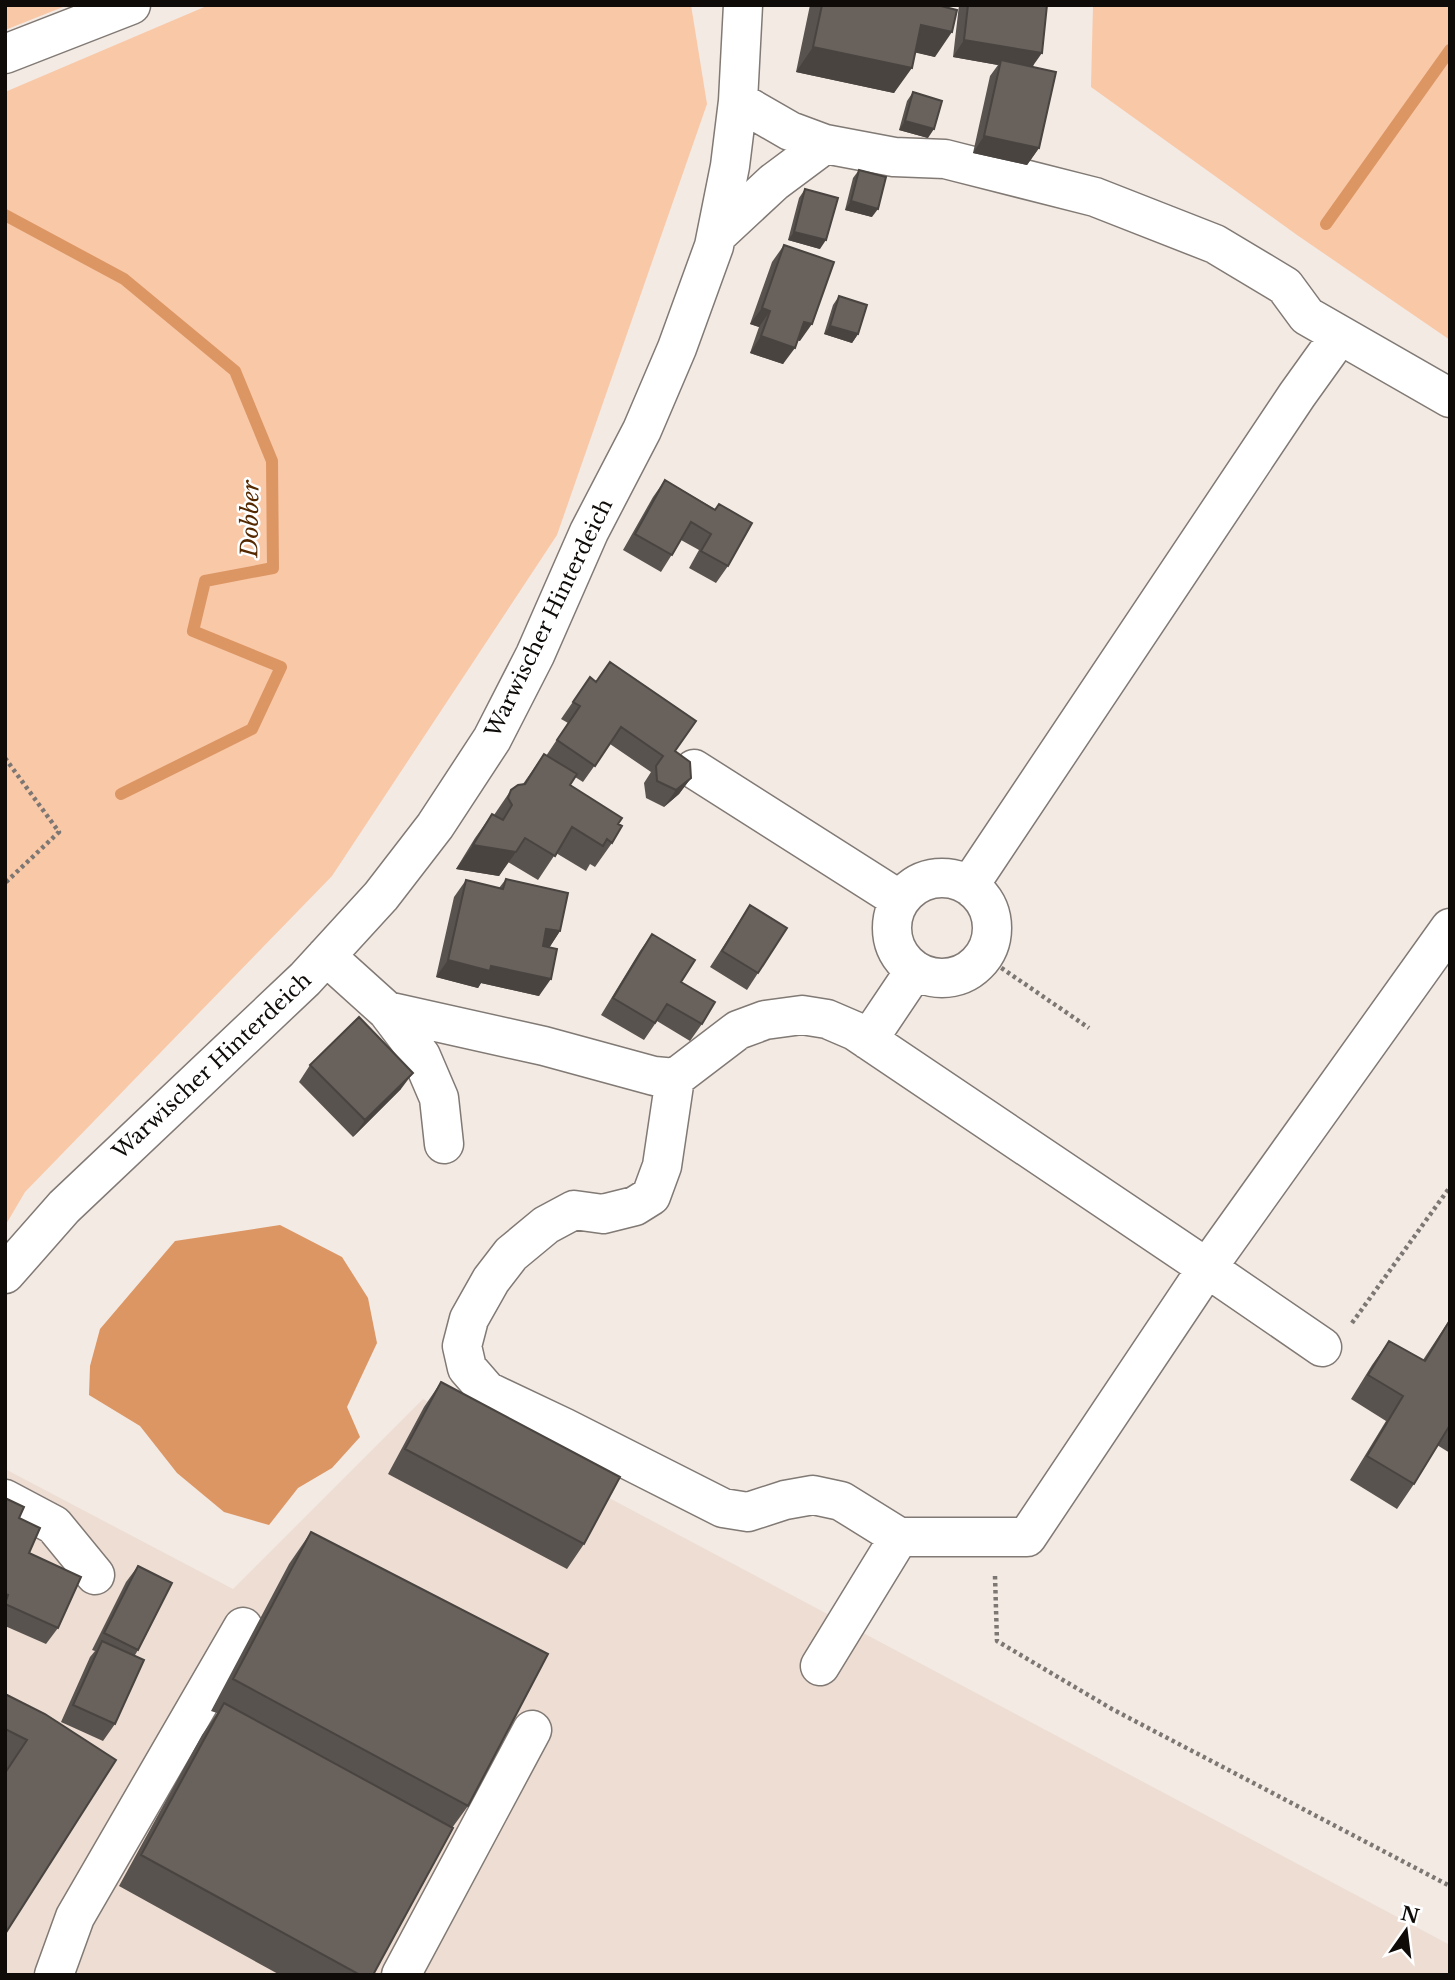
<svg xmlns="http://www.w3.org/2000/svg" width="1455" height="1980" font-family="'Libre Baskerville',serif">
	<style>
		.built { fill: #edddd3 }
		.green { fill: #f9c8a7 }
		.water { fill: #dc9664 }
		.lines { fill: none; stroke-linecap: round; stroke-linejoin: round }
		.stream { stroke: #dc9664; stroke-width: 12 }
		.minor-casing { stroke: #817974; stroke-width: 41 }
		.path { stroke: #7d7773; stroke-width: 4.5; stroke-dasharray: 3.5 3.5; stroke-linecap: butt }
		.minor { stroke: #fff; stroke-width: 38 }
		.wall { fill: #59534f }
		.shaded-wall { fill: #494440 }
		.building { fill: #68615c; stroke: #494440; stroke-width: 2 }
		.labels { text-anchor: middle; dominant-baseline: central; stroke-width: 5; stroke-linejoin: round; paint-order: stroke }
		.street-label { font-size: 21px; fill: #0e0b09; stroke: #fff }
		.water-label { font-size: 23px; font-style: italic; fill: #552900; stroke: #fff }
	</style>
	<rect width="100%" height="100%" fill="#f3eae4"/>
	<!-- built -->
	<path class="built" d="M423 1399 1450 1945V1975H5V1469L233 1589Z"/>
	<!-- green -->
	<path class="green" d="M5 5H68L5 30Z
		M209 5H691L707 104 557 535 332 876 25 1192 5 1226V92Z
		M1093 5H1450V340L1297 235 1091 87Z"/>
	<!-- water -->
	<path class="water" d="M280 1225 342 1257 368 1298 377 1343 347 1407 360 1437 332 1468 298 1488 269 1525 224 1512 177 1473 140 1426 89 1395 90 1366 100 1329 175 1241Z"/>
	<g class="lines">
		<!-- stream -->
		<path class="stream" d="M5 215 124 279 235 371 272 461 273 568 205 581 193 631 281 667 252 729 121 794
			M1326 224 1450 50"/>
		<defs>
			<path id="minor" d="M5 54 131 5
				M738 101 790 131 825 144 894 157 945 159 1095 197 1215 244 1285 286 1307 316 1450 398
				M717 235 774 182 825 144
				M694 769 900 900
				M892 928a50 50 0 1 1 100 0a50 50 0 1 1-100 0Z
				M969 886 1297 395 1340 335
				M326 956 387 1011 421 1056 439 1098 444 1144
				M387 1011 544 1046 654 1076 675 1078 738 1030 765 1020 802 1015 827 1019 855 1031 1207 1268 1450 928
				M868 1040 915 970
				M675 1078 662 1166 651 1196 635 1206 603 1214 574 1210 546 1225 511 1254 491 1280 469 1319 462 1346 467 1368 487 1391 565 1428 723 1508 748 1512 785 1500 813 1495 841 1501 899 1537 820 1666
				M5 1274 64 1207 305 979 381 896 435 826 492 739 535 655 589 532 642 430 677 348 714 246 730 166 738 101 743 5
				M5 1499 54 1525 95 1575
				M899 1537H1027L1207 1268 1322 1347
				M54 1975 75 1917 243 1627
				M401 1975 532 1730"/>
		</defs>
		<!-- minor casing -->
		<use href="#minor" class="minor-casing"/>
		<!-- path -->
		<path class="path" d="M5 758 59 832 5 883
			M984 956 1089 1028
			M1352 1323 1450 1187
			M995 1576 997 1641 1112 1709 1450 1886"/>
		<!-- minor -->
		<use href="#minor" class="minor"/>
	</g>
	<!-- wall -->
	<path class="wall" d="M810 5H937L935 57 915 52 894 93 796 72Z
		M959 5H1047L1033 67 1039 148 1027 165 973 153 990 76 998 65 953 57Z
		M913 92 928 138 899 130 907 101Z
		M859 170 872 217 845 210 853 178Z
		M805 189 820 249 788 240 799 198Z
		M784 245 800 341 797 340 783 364 750 353 759 327 750 324 772 262Z
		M839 296 858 334 852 343 824 334 833 305Z
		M665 480 715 509 728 566 716 583 689 568 699 550 681 540 661 572 623 550 653 497Z
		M590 677 675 751 691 778 679 794 664 807 646 798 644 783 651 772 610 744 583 782 575 777 570 785 618 824 612 843 595 867 590 864 586 871 556 853 538 880 508 862 499 876 456 869 475 838 492 814 494 815 511 790 523 784 544 754 546 756 568 723 561 719Z
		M506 879 560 931 549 948 539 996 481 983 478 988 436 977 454 897 466 880 499 888Z
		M750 905 758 973 747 990 710 967Z
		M652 934 681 982 702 1024 690 1041 657 1021 644 1040 601 1015 640 951Z
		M310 1065 401 1089 353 1137 299 1082Z
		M1450 1319V1453L1437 1445 1414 1484 1397 1509 1350 1480 1386 1421 1351 1399 1372 1365 1389 1341 1423 1360Z
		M441 1382 584 1544 567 1569 388 1474 424 1407Z
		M5 1498 29 1553 58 1628 46 1644 5 1626Z
		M311 1532 468 1806 452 1828 373 1975H280L119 1886 202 1735 217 1713 211 1711 289 1564Z
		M138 1566V1650L135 1655 115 1724 103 1741 61 1722 90 1657 95 1651 92 1650 126 1582Z
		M5 1694 45 1714 5 1934Z"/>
	<!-- shaded-wall -->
	<path class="shaded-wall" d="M921 25 952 32 935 57 904 50Z
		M964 40 1042 53 1030 70 1001 60 998 65 953 57Z
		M813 47 912 68 894 93 796 72Z
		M905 121 934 129 928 138 899 130Z
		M984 136 1039 148 1027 165 973 153Z
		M851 201 878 209 872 217 845 210Z
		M794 232 826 240 820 249 788 240Z
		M762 308 770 311 759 327 750 324Z
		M804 322 812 324 800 341 792 338Z
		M830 326 858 334 852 343 824 334Z
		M761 336 795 348 783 364 750 353Z
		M691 778 679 794 664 807 676 790Z
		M473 845 516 852 499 876 456 869Z
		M546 929 560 931 549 948 535 946Z
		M448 960 491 966 551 979 539 996 481 983 478 988 436 977Z
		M413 1073 401 1089 353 1137 365 1120Z"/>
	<!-- building -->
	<path class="building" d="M822 5H937L957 10 952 32 921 25 912 68 813 47Z
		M968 5H1047L1042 53 964 40Z
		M1001 60 1056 72 1039 148 984 136Z
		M913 92 942 101 934 129 905 121Z
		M859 170 886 177 878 209 851 201Z
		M805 189 838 198 826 240 794 232Z
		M784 245 834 262 812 324 804 322 795 348 761 336 770 311 762 308Z
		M839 296 867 305 858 334 830 326Z
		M665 480 715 510 719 504 752 523 728 566 701 551 711 534 691 522 672 555 635 534Z
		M610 662 696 721 675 751 690 762 691 778 676 790 657 781 656 766 663 756 621 727 595 766 557 740 580 706 573 702 590 677 596 682Z
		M544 754 577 774 570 785 622 818 618 824 622 826 612 843 607 839 603 846 572 827 555 856 525 838 516 852 473 845 492 814 503 820 512 805 508 798 511 790 518 785 525 784Z
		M506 879 568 893 560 931 546 929 543 946 557 949 551 979 491 966 490 971 448 960 466 880 503 889Z
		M750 905 787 928 758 973 722 951Z
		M652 934 695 960 681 982 715 1002 702 1024 667 1004 655 1023 613 998Z
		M359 1017 413 1073 365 1120 310 1065Z
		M1450 1320V1425L1414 1484 1367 1456 1403 1396 1368 1375 1389 1341 1425 1361Z
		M441 1382 620 1477 584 1544 405 1449Z
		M5 1498 24 1507 19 1518 40 1528 29 1553 81 1577 58 1628 5 1604 8 1595 5 1594Z
		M311 1532 548 1654 468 1806 233 1679Z
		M138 1566 172 1583 138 1650 104 1633Z
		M102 1641 144 1660 115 1724 73 1705Z
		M5 1694 45 1714 116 1760 5 1934V1773L27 1740 5 1729Z
		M224 1703 453 1828 373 1975H360L141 1855Z"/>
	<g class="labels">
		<!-- street labels -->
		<g class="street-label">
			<text transform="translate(549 618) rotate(-64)">Warwischer Hinterdeich</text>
			<text transform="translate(212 1066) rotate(-43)">Warwischer Hinterdeich</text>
		</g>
		<!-- water labels -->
		<g class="water-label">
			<text transform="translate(250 519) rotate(-89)">Dobber</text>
		</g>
	</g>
	<!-- border -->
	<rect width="1455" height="1980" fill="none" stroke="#0e0b09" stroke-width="14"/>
	<!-- north arrow -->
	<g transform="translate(1406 1931) rotate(14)" stroke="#ffffff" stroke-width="5" paint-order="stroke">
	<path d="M0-5L12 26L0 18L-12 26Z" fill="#0e0b09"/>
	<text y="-10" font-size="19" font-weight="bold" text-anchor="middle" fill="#0e0b09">N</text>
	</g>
</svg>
